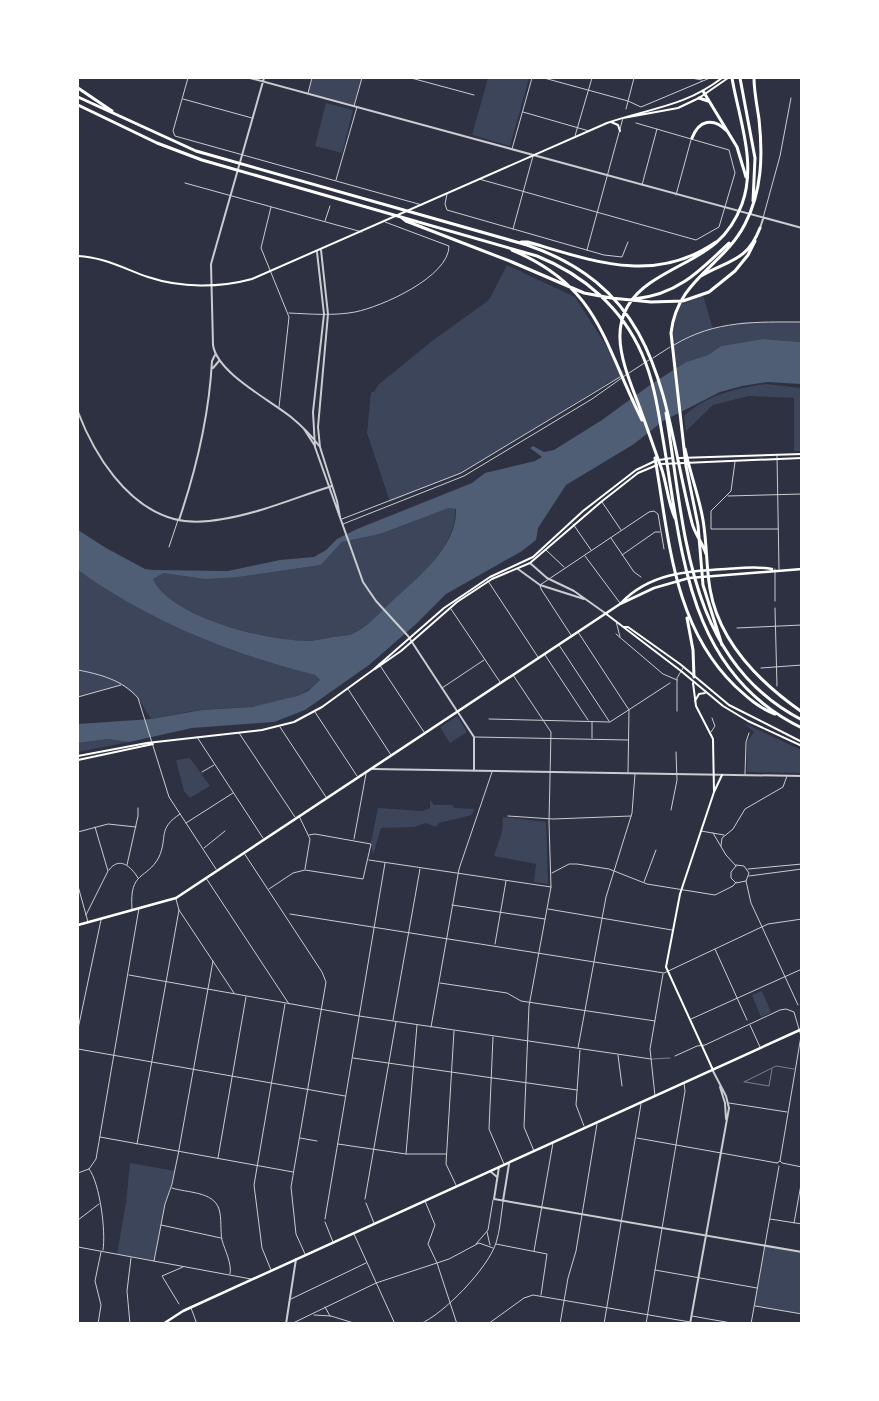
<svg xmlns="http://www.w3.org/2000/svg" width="879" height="1401" font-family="'DM Sans',sans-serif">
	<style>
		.green { fill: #3c4559 }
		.water { fill: #4f5d75; fill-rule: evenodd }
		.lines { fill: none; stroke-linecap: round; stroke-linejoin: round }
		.service { stroke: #caccd0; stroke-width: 0.5 }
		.minor { stroke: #caccd0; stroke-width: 1 }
		.tertiary { stroke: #caccd0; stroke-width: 2 }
		.secondary { stroke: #fff; stroke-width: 2 }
		.primary { stroke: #fff; stroke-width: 2.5 }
		.motorway { stroke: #fff; stroke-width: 3 }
	</style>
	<rect width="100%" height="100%" fill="#2d3142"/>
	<!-- green -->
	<path class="green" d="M312 78H362L354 106 308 93Z
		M488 78H529L510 146 472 135Z
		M326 103 353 110 342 153 315 146Z
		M507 265 575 297 625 375 608 383 461 473 390 502 367 433 371 392H374L378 385 432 341 489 300Z
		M703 295 713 329 743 322H801V342L763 339 721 346 708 355 686 362 673 370 671 328 680 301 683 304Z
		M766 384 801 388V451H794V398L749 396 713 405 686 431 684 416C707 395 736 388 766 384Z
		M449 508H455C458 547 415 580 390 603 378 614 368 627 352 634 347 636 339 636 333 637 326 638 318 640 311 641 270 642 172 618 153 579L164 573 238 577 321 565 342 542 380 534Z
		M78 570C148 621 231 654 315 675L320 680C289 711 241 706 201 710 185 712 168 716 151 719L138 698 121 685 78 697Z
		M457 716 467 732 450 743 440 727Z
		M744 723 801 750V773L747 772V742L754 732Z
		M108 739 129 742 78 752V743Z
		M190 758 210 786 190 798 184 791 176 760Z
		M430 800 434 805H453L454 808 474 809 472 815 439 823 436 827 426 823 414 827 381 828 373 855 371 842 378 808 423 811 430 808Z
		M503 817 546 822 548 884 534 882 536 864 494 856 502 832Z
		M762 991 771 1012 761 1017 752 995Z
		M130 1163 175 1171 165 1204 154 1261 117 1254 126 1203Z
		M765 1246 801 1252V1314L754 1306Z"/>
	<!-- water -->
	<path class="water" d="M763 339 801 342V384L767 382 742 386 720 392 663 421 634 444 566 485 538 528 536 540 522 551 446 594 416 624 369 665 305 710 274 722 192 728 129 742 108 739 78 743V724L151 719 202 710 252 707 297 696 308 691 320 680 315 675C231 654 148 621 78 570V530L106 548 145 569 153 570 228 571 280 560 314 557 326 550 337 539 357 529 472 483 485 473 535 461 542 457 530 448 533 446 544 452 554 450 602 420 650 385 686 362 708 355 721 346ZM449 508 456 509C458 547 415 580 390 603 378 614 368 627 352 634 347 636 339 636 333 637 326 638 318 640 311 641 270 642 171 618 153 579L164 573 205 579 238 577 321 565 342 542 380 534Z"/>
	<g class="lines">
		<!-- service -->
		<path class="service" d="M652 1059 670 1058
			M744 1082 776 1066 794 1069
			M745 1082 769 1086 772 1069"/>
		<!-- minor -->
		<path class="minor" d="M188 78 173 131 175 136 422 205
			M411 78 474 95
			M544 78 628 101 641 107 710 78
			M691 78 702 80
			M308 93 312 78
			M183 99 252 118
			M354 106 362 78
			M626 109 634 78
			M523 112 589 131
			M575 136 592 78
			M512 149 532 78
			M479 179 696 240 719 227 735 173 729 150 636 123
			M336 180 357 107
			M185 183 362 232
			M642 185 657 129
			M447 194 445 204 447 210 604 255 622 257 628 242
			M676 195 691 140
			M271 207 261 248 289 317 279 407
			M763 218 780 156 791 98
			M325 221 330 206
			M513 229 533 156
			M587 250 623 118
			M289 313C310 314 334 316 355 312 381 307 449 277 449 246L385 222
			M674 345C715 320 756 322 802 322
			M653 358 670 347
			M629 373 649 360
			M777 455 779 569
			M735 462 731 491 711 511V529H778
			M728 496 802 494
			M602 502 621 530
			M342 519 461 473 620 377
			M343 524 464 476 592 399 626 375
			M573 524 591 550
			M611 538 634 572 641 577
			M169 547 178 520
			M546 550 564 567
			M622 555 655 532H660
			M585 556 620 603
			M775 569V601
			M488 581 538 657
			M775 608 777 686
			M451 609 500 682
			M616 621 620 637
			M737 628 802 625
			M578 632 629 710 628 773
			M616 634 663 674 677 680
			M571 635 541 589 540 585 649 512 654 511 658 514 664 549
			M559 645 609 721
			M545 655 588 720
			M379 664 424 732
			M761 668 802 665
			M78 670C99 674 123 680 138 698L169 797 216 869
			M513 675 551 732 549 822 551 887 529 1006 524 1127 534 1151
			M442 688 484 660
			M348 689 391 755
			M78 697 121 685
			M677 711V678L683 668
			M315 712 357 776
			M489 719 610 722 670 683
			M280 727 326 797
			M711 732 715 726 712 718
			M239 733 295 817
			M197 737 263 838
			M475 737 628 740
			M592 738V722
			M202 772 214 765
			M745 774 746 742 749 733
			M671 810 677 780 676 752
			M299 816 310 839 305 869
			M508 816 553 819 631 816
			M186 823 233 793
			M701 831 724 835
			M78 832 108 824 136 827
			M713 833 726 855 736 866
			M354 839 366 774
			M721 846 722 838 733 829 745 809 783 787 787 776
			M204 848 225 831
			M244 853 322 972 326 982 291 1187 296 1234 305 1254
			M369 860 551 887
			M127 865 138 816V808
			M748 869 802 864
			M109 870C119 856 131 866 138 878
			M552 873 569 864H577L609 869 647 884 715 895 733 886 736 882
			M749 876 802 869
			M206 878 289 1004
			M746 881 751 903 798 1005
			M644 882 656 850
			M735 882 731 878V872L736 866
			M736 883 746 881 749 873 744 866 736 865
			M78 886 88 922
			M269 889 293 873 305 870 363 879 371 844 315 834 309 835
			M176 899 179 910 234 993
			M452 905 545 919
			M132 909C129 870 147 880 159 857 168 837 157 829 180 814
			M548 909 672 930
			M290 914 664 973 768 924 802 919
			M86 915 108 871 95 827
			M495 944 506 881
			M715 949 747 1020
			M129 975 359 1016 651 1059
			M440 983 507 993 521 1001 655 1021
			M691 1019 802 969
			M393 1020 420 869
			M750 1025 760 1047
			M431 1027 459 869 492 772
			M78 1029 101 920
			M454 1031 446 1164 456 1185
			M493 1037 489 1129 504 1164
			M578 1048 606 897 632 813 635 774
			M78 1049 345 1096
			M580 1050 576 1105 584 1126
			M618 1055 622 1086
			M675 1056 697 1046 705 1045 780 1010 786 1009 794 1012 801 1036 780 1161
			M353 1058 577 1090
			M655 1096 650 1049 663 974
			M729 1103 787 1112
			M100 1137 293 1172
			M300 1138 317 1141
			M637 1138 777 1163
			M137 1144 179 910
			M338 1144 406 1154H446
			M406 1154 417 1025
			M218 1158 246 997
			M777 1163 780 1161 782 1163 802 1167
			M89 1169C100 1183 106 1232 103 1250
			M78 1173 89 1169 96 1159 139 908
			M172 1188C187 1193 213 1191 219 1209 222 1219 220 1230 222 1240 225 1251 232 1263 230 1274
			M365 1199 396 1022
			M425 1201 435 1225 428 1244 437 1263 457 1324
			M366 1203 374 1223
			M325 1219 385 863
			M770 1219 802 1224
			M78 1220 99 1204
			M325 1222 333 1242
			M794 1223 802 1179
			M161 1225 221 1238
			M487 1232 490 1245
			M354 1234 395 1324
			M476 1244 488 1230 493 1200
			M496 1244 547 1254 541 1295
			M78 1247 251 1279
			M534 1251 553 1143
			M154 1261 165 1204 172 1184 178 1155 213 961
			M271 1270 262 1248 254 1185 285 1004
			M655 1270 757 1288
			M291 1299 366 1263
			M179 1304 162 1276 183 1267
			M755 1306 802 1314
			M325 1307 330 1316
			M191 1308 197 1324
			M314 1315 331 1316 357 1324
			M692 1316 737 1324
			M98 1324 101 1305 95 1281 101 1252
			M130 1324 127 1291 131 1258
			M291 1324 376 1283 449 1259 479 1243 493 1248
			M420 1324C444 1314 488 1268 496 1243 500 1231 501 1215 503 1202
			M488 1324 524 1298 533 1295 690 1322
			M560 1324 568 1278 576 1251 597 1124
			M604 1324 641 1104
			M646 1324 685 1091 684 1083
			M751 1324 779 1166"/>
		<!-- tertiary -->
		<path class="tertiary" d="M250 78 802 228
			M264 78 211 264 213 345C217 373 270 400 291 417 302 426 311 435 320 447
			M760 228 763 219
			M321 250 328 314 318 427 320 447 337 501 340 517
			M317 252 324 314 313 412 315 447 363 582 376 601 408 636 474 737V771
			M213 368 219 361
			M78 412C94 454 126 506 174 519 189 523 207 522 223 519 260 513 297 497 332 486
			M304 429 315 446
			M179 520C197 467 209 417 212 361L215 355
			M530 563 547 578 574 591 605 613
			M518 569 540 585 584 599
			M373 769 802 776
			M720 1087 725 1103 726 1119
			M499 1167 494 1199 802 1252
			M490 1171 497 1177
			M503 1201 509 1164
			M286 1324 296 1259
			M690 1324 729 1108 726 1096 713 1071"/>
		<!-- secondary -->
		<path class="secondary" d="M623 118 678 108 699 98 728 78
			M611 122 618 125 620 131
			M78 256C103 257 125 269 148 277 181 288 219 288 252 279L607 123C650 108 684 107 722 78
			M679 458 802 454
			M659 460 672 458
			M661 464 802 458
			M605 613 681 671 723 706 748 721 802 746
			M624 627H628L680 664 729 705 802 742
			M375 669 401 651 457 602 492 579 530 563 601 502 638 473 657 465
			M693 683 696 706 713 739 714 792 680 894 666 967 713 1070
			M695 701 699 694 705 693
			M78 756 147 743 262 730 294 722 322 707 373 670 444 608 490 577 533 557 583 511 636 470 655 461
			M78 760 153 744
			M714 792 722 775"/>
		<!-- primary -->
		<path class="primary" d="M621 603C650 573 687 571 726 569 741 568 757 566 772 569
			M78 925 176 898 620 604 654 588 689 578 802 569
			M163 1324 183 1311 802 1029"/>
		<!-- motorway -->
		<path class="motorway" d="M740 78 755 158 753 201
			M78 88 112 111
			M703 91 737 147 746 177
			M78 97 196 151 527 245C665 292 662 404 692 523 695 535 703 543 706 554
			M699 98 708 101
			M78 105 157 143 202 160 537 256C584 275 622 308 642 354 654 381 658 410 663 439 682 549 686 672 802 728
			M692 138C699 120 713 117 727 131
			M401 217 406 221 512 262 584 293 611 298 651 302 683 301 709 292 735 271 748 255 755 241
			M521 242H528C593 261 654 285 716 242
			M512 250C600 287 603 343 642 420
			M701 276C728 260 747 262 760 228
			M634 299C677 295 700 271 729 243
			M666 413C685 526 685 660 802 720
			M685 449C690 473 699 496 703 520 707 543 706 566 710 589 719 642 759 682 802 712
			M655 458C669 538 673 626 735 686 748 698 759 708 775 714
			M675 518C668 503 667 484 661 467 653 446 646 424 638 403 622 361 602 316 650 283 688 257 724 253 742 204 757 163 739 119 732 78
			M687 618 693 650 694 677
			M722 645 703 585 698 525 686 466 671 333C677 279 723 267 745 224 762 191 763 156 759 119 757 106 754 91 754 78"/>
	</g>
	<!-- border -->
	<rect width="879" height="1401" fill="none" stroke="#ffffff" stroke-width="158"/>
</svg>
